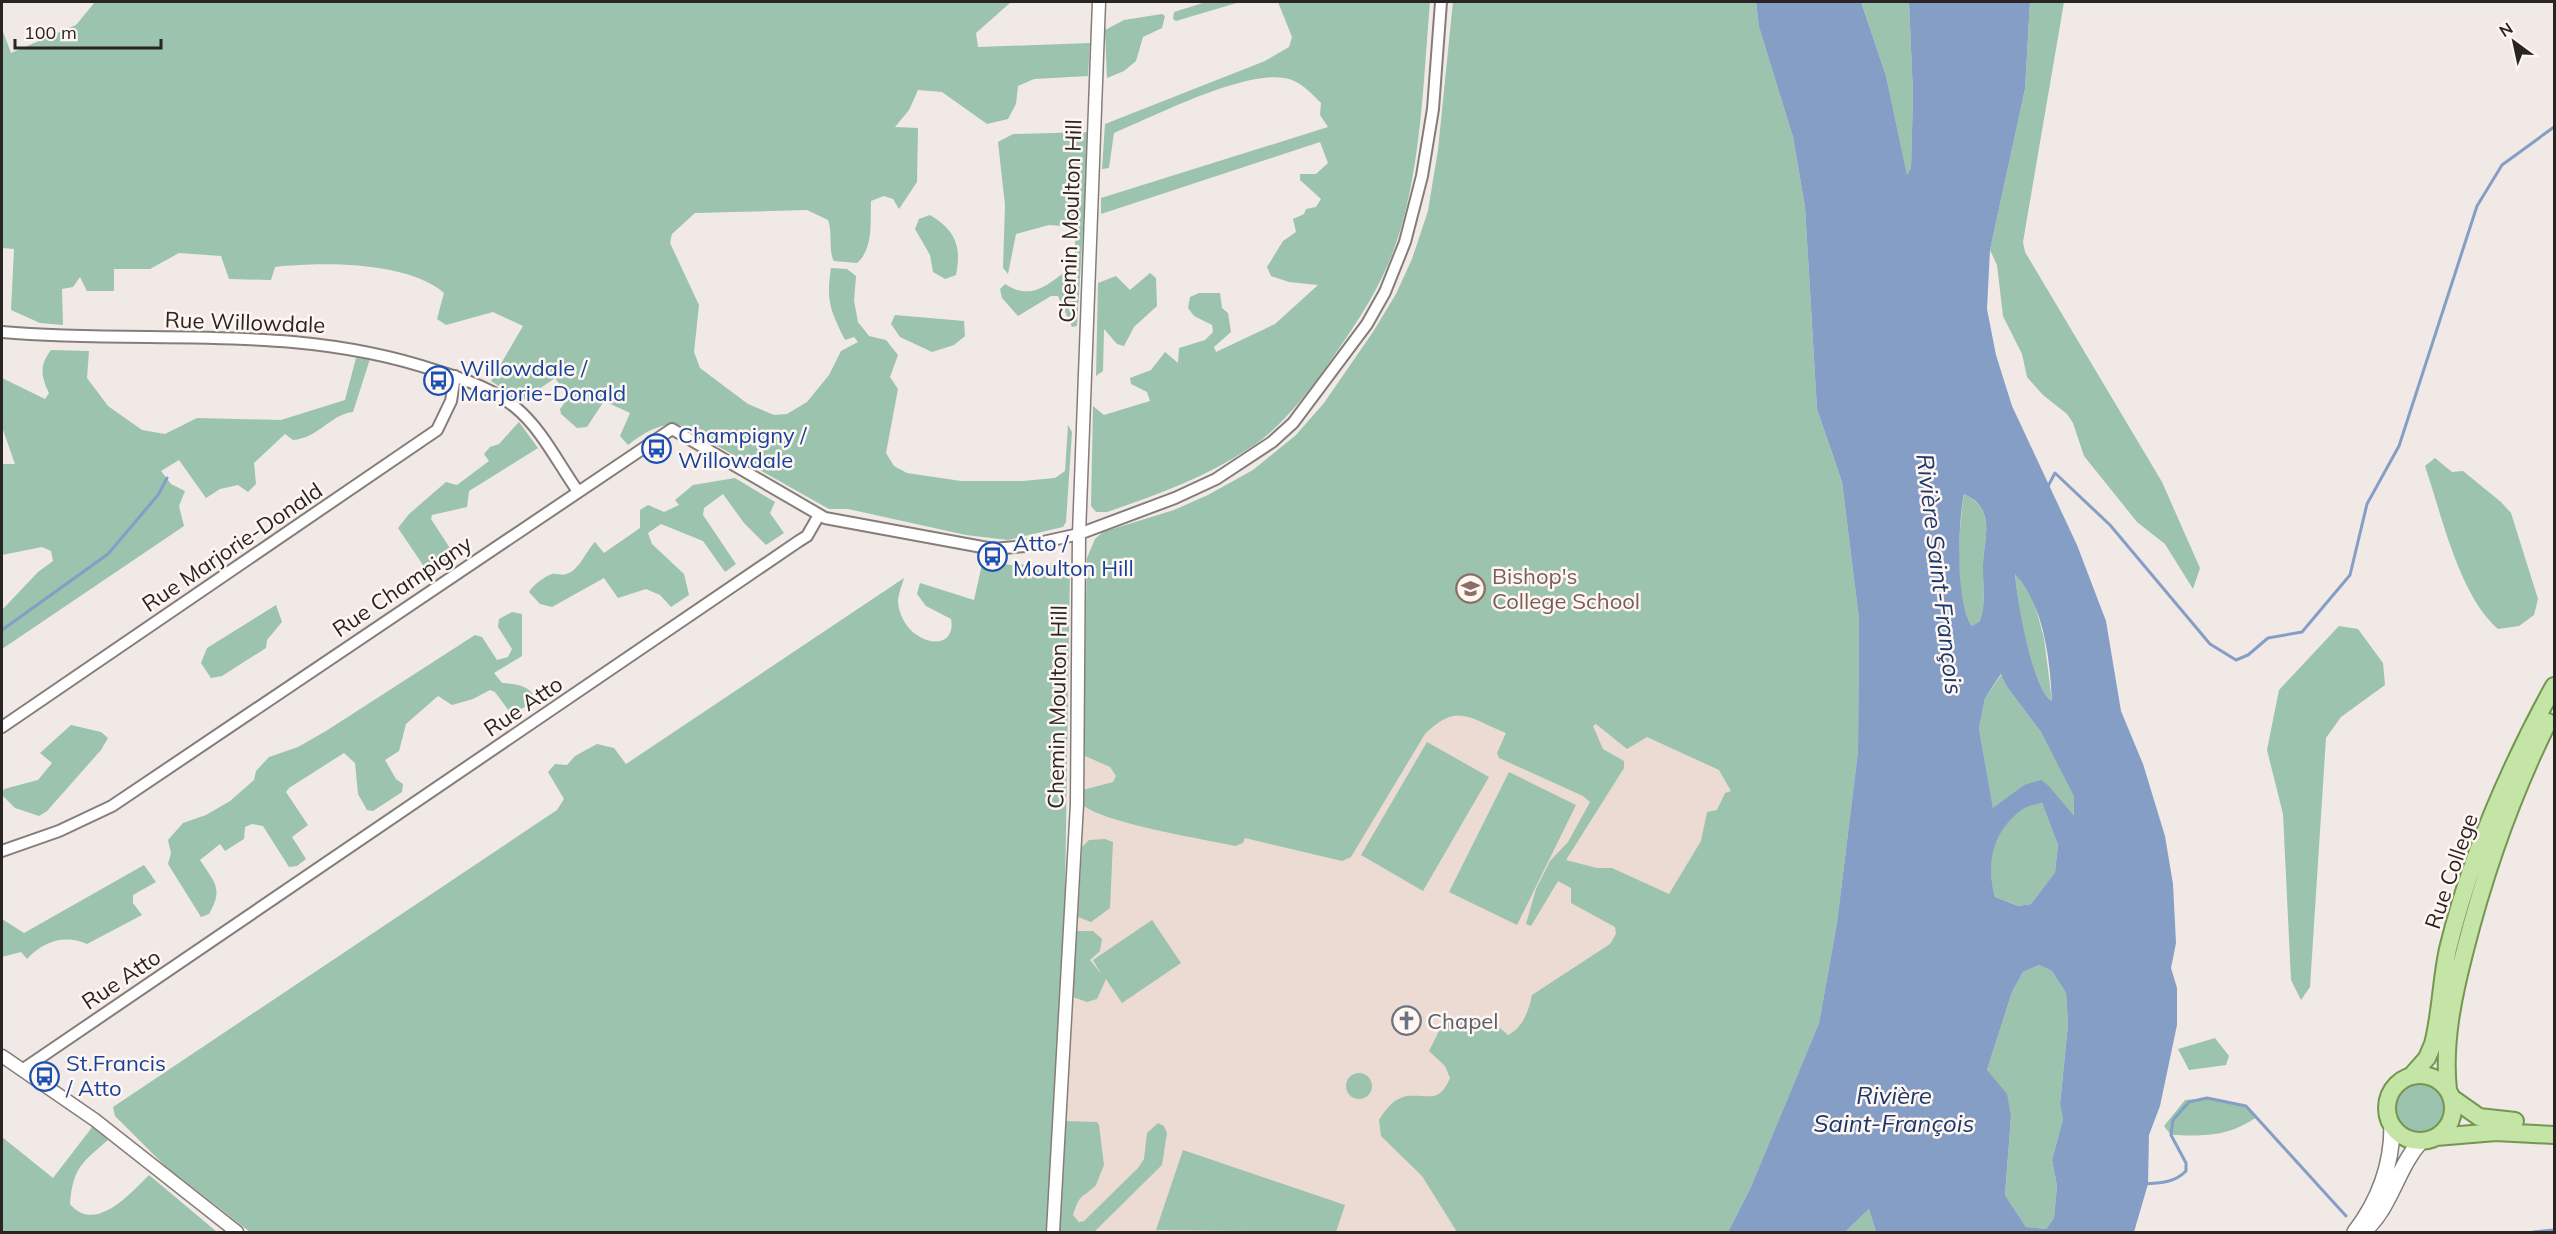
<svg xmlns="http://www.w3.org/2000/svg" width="2556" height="1234" font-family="Mulish,sans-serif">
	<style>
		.built { fill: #ebdbd3 }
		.green { fill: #9bc3ae; fill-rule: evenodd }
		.water { fill: #859ec6; fill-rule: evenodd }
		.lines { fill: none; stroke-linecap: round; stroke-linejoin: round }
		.stream { stroke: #859ec6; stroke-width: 3 }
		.minor-casing { stroke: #857d7a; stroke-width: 14 }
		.tertiary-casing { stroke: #857d7a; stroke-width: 15 }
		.secondary-casing { stroke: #857d7a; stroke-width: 18 }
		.primary-casing { stroke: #739752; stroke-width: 20 }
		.minor { stroke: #fff; stroke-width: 10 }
		.tertiary { stroke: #fff; stroke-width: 12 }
		.secondary { stroke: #fff; stroke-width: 15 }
		.primary { stroke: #c4e5a6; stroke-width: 16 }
		.labels { text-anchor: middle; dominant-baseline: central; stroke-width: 5; stroke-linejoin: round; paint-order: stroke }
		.street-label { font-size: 22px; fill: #282524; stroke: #fff6f2 }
		.transit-label { font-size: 22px; fill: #164399; stroke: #fff6f2; text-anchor: start }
		.education-label { font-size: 22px; fill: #785e54; stroke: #fff6f2; text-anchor: start }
		.worship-label { font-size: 22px; fill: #5b616d; stroke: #fff6f2; text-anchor: start }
		.water-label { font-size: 24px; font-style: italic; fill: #19386b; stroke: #fff6f2 }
	</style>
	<rect width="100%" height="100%" fill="#f1e9e5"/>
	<!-- built -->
	<path class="built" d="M1453 2H1756L1728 1232H1057L1082 847 1087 558 1095 539 1103 532 1174 510 1208 495 1253 470 1296 435 1324 403 1373 332 1396 294 1412 259 1428 211 1438 150Z"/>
	<!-- green -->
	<path class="green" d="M95 2H1011L976 33 978 47 1090 43 1088 76 1034 79 1018 86 1016 104 1008 119 987 124 942 92 918 90 909 110 895 127 918 128 917 182 899 209 893 199 884 196 871 201C870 222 874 248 857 263L834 261C828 251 833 233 828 220L807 210 695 213 672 234 670 243 699 305 694 352 700 368 748 404 774 415 787 414 807 402 829 375 841 351 858 342 854 337 845 340C830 310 826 301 831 268L847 269 856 276 854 301 858 322 869 336 886 340 898 355 890 377 898 389 886 453 894 466 907 473 961 481H1023L1055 478 1065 471 1068 425 1072 432 1066 522 1063 527 1008 540 966 535 848 509H829L680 425C660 422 644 433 628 445L620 436 630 413 604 401 587 427 577 428 561 414 560 409 569 397 555 378 522 401 491 381 523 326 493 312 446 325 437 319 444 293C407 261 321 262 275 267L271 280 229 279 221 256 179 253 150 269H114V291H87L80 277 73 287 62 289 63 325 40 323 11 310 14 249 2 248V29L11 53 76 25Z
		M1206 2H1240L1176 21 1173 19 1174 12Z
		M1278 2H1430C1423 83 1421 186 1389 262 1373 300 1350 333 1326 367 1304 397 1280 429 1248 449 1204 478 1157 495 1107 512H1096L1091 506 1093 406 1104 415 1150 401 1147 392 1131 384 1130 378 1151 370 1165 352 1178 363 1179 348 1205 340 1213 332 1212 325 1194 316 1188 308 1190 297 1199 293H1220L1222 308 1228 313 1231 332 1214 347 1216 352 1275 324 1318 285 1289 282 1271 276 1267 267 1283 241 1296 232 1293 219 1304 214 1306 209 1316 207 1321 199 1300 180V174H1316L1328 163 1320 142 1101 214V198L1328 127 1320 115 1321 103C1313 95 1304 85 1292 80 1252 65 1154 117 1114 133L1109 168 1102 169 1105 124 1265 61 1289 47 1292 37Z
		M1453 2H1756L1759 27 1793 137 1805 207 1817 409 1842 482 1859 619 1858 751 1837 923 1819 1023 1750 1189 1728 1232H1457L1422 1176 1381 1136 1379 1120C1385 1110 1394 1098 1407 1096 1429 1094 1439 1104 1450 1078L1445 1066 1429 1051 1442 1025 1453 1021 1493 1022 1508 1035C1523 1028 1529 1010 1532 995L1610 944 1616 934 1615 927 1571 903V888L1558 881 1531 926 1526 924 1536 889 1550 861 1568 842 1590 802 1583 796 1499 758 1497 753 1506 733C1469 718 1457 702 1425 734L1351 857 1342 861 1245 838 1243 843 1235 846C1204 839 1103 823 1083 805V790L1113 782 1116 776 1110 767 1083 755 1087 558 1095 539 1103 532 1174 510 1208 495 1253 470 1296 435 1324 403 1373 332 1396 294 1412 259 1428 211 1438 150ZM1596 724 1627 749 1647 737 1719 770 1731 791 1725 793 1717 810 1707 812 1701 841 1669 894 1612 868H1597L1566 860 1624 768V761L1603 749 1593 726Z
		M1861 2H1909L1913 95 1911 168 1907 176 1886 76Z
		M2030 2H2064L2023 242 2025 252 2162 482 2200 568 2193 589 2165 544 2137 522 2084 456 2073 423 2067 414 2043 395 2027 377 2022 354 2003 316 1997 265 1990 250 2025 89Z
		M1162 14 1165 16 1162 28 1143 37 1136 61 1124 71 1107 78 1105 30 1124 20Z
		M1089 132 1077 326 1072 327 1058 296H1051L1018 316 1002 298 1000 289 1005 284C1034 303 1051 281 1074 265L1076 227 1049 225 1016 234 1008 274 1003 268 1005 205 998 142 1013 134Z
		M930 215C955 230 962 246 956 275L945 279 933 272 930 255 915 229 919 219Z
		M1150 273 1156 278 1157 306 1134 327 1124 346 1117 344 1104 329 1103 371 1096 376 1098 283 1116 276 1130 290Z
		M895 315 964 321 965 336 954 345 932 352 900 337 891 324Z
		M51 350 89 351 87 378 108 406 142 430 165 434 197 418 281 420 345 400 356 358 370 359 353 412C329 415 319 438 293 440L285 434 254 463 256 484 248 492 238 485 220 489 206 498 179 460 161 471 171 484 185 491 179 506 184 526 2 649V610L38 572 53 561 51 551 42 547 2 555V464H15L2 427V378L45 399 49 393C41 376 39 366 51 350Z
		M519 422 538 448 469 491 467 507 432 515 431 519 457 559 431 577 398 528 409 514 446 482 457 485 489 461 484 454 490 447 499 444Z
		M2435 458 2452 472 2463 471 2501 502 2511 513 2538 599 2534 615 2519 626 2498 629C2459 595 2442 516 2425 466Z
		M735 478 775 502 770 513 784 533 766 545 744 523 723 494 704 508 703 515 736 564 725 572 703 541 661 524 648 533 652 544 684 574 689 595 671 607 660 595 646 589 618 598 604 578 552 607 540 604 529 592C533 585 544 577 552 574 556 573 562 576 566 574 579 571 586 551 595 542L604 553 640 528V510L648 505 664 512 679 505 675 500 693 485Z
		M1964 494C1999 511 1982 541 1983 569 1983 589 1986 602 1980 621L1972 626C1953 598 1959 527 1964 494Z
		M983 560 1010 565 1067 563 1070 567 1064 962 1046 1232H250L164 1165 115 1116 113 1107 557 810 564 799 548 772 555 764 567 765 575 756 597 744 614 748 626 764 904 578C902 585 898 595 898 602 902 645 958 656 951 619L926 606 917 594 920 583 974 600Z
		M2015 573 2033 598 2044 638 2052 701C2031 688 2017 599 2015 573Z
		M276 605 282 622 267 640 266 648 222 676 211 678 201 663 207 648Z
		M512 612 522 614V656L494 673 502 683C518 684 528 685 537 699L512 715 495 692 490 690 473 699 452 705 438 696 406 724 399 751 385 760 396 779 403 784 402 792 373 811 367 810 358 794 355 763 344 753 289 788 286 792 308 825 292 837 306 859 297 866 289 867 263 826 252 824 245 827 244 839 225 851 220 844 200 860C214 882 224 888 209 914L201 917 168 864 171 853 168 840 183 823 206 815 230 801 254 780 256 771 269 757 298 747 326 731 475 635 482 637 497 660 508 657 512 649 498 627 499 619Z
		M2339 626 2358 629 2383 663 2385 685 2341 717 2326 738 2310 987 2301 1000 2291 980 2283 814 2267 750 2279 690Z
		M2002 674 2007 687 2041 732 2075 796 2074 817 2050 787 2024 785 1993 809 1979 729 1985 698Z
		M71 725 101 732 108 738 101 750 47 811 39 816 15 808 2 795 4 789 38 780 52 763 40 753Z
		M1427 742 1489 777 1423 891 1361 855Z
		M1509 772 1576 805 1517 925 1449 892Z
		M2042 803 2058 845 2055 872 2031 904 2018 906 1995 897C1986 864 1991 832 2020 810 2025 806 2036 805 2042 803Z
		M1105 839 1113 842 1110 908 1091 922 1078 917 1082 847 1089 840Z
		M144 865 156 882 133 895V903L142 915 87 944C65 934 43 941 27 959L21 952 2 957V919L24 933Z
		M1152 920 1181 963 1122 1003 1106 979 1097 999 1087 1002 1073 997 1077 931H1093L1102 939 1100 951 1090 960 1101 974 1093 960Z
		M2039 965 2052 971 2066 993 2068 1024 2060 1103 2063 1119 2052 1160 2057 1186 2054 1218 2046 1229 2026 1227 2005 1195 2011 1117 1987 1070 2012 992 2023 972Z
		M2215 1038 2229 1056 2226 1065 2189 1070 2178 1049Z
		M1346 1086a13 13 0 1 1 26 0a13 13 0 1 1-26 0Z
		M2396 1108a24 24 0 1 1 48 0a24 24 0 1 1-48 0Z
		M2207 1098 2246 1106 2257 1117C2227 1137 2206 1136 2171 1135L2164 1126 2185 1100Z
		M1065 1121 1097 1122 1099 1125 1104 1165 1096 1185C1081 1200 1081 1191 1073 1215L1079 1222 1084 1221 1138 1168 1144 1159 1147 1133 1158 1123 1164 1126 1167 1133 1162 1165 1094 1232H1058Z
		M93 1126 108 1140C82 1163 73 1167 70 1204 95 1234 130 1194 149 1175L217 1232H2V1137L53 1178Z
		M1183 1150 1345 1205 1336 1232 1156 1230Z
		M1869 1209 1876 1232H1845Z"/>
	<!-- water -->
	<path class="water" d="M1756 2H1861L1886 76 1907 175 1911 168 1913 95 1909 2H2030L2025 89 1990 250 1987 309 1996 355 2012 406 2077 545 2106 621 2121 711 2143 764 2165 836 2173 884 2176 943 2171 968 2177 988V1025L2160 1106 2149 1135 2148 1184 2134 1232H1876L1869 1209 1845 1232H1728L1750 1189 1819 1023 1837 923 1858 751 1859 619 1842 482 1817 409 1805 207 1793 137 1759 27ZM1964 494C1999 510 1982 541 1983 570 1983 589 1986 602 1980 621L1972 626C1955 602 1958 523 1964 494ZM2015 574C2044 605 2050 660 2052 701 2032 690 2017 598 2015 574ZM2001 674 2007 687 2041 732 2074 796V816L2050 787 2041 780 2024 785 1993 808 1979 729 1985 698ZM2042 803 2058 845 2055 872 2031 904 2018 906 1995 897C1986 864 1992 833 2020 811 2025 806 2035 805 2042 803ZM2039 965 2052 971 2066 993 2068 1024 2060 1104 2063 1119 2052 1160 2057 1186 2054 1218 2046 1229 2026 1227 2005 1195 2011 1117 2007 1094 1987 1070 2012 992 2023 972Z"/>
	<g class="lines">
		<!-- stream -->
		<path class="stream" d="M2047 488 2055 473 2110 525 2210 644 2236 660 2248 655 2268 638 2302 632 2350 575 2367 504 2399 446 2477 206 2502 165 2554 127
			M2 630 108 554 158 495 167 478
			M2144 1184C2161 1183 2174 1183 2186 1171V1163L2171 1135 2173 1120 2189 1102 2207 1098 2246 1106 2346 1216
			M2533 1232 2554 1230"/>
		<defs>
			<path id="minor" d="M2 332C151 345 292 322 437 371 464 379 493 389 515 407 541 428 558 463 577 490
				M2 727 437 430 451 401 455 376
				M2 851 59 831 112 806 672 429 825 518 993 549 1025 546 1079 534 1175 498 1216 479 1272 442 1293 423 1367 324 1385 292 1405 242 1422 176 1433 109 1441 2
				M22 1070 799 541 807 536 819 515"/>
			<path id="tertiary" d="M2 1056 95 1120 237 1232
				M1053 1232 1077 804 1079 534 1099 2"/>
			<path id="secondary" d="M2355 1232C2378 1202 2392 1165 2392 1126
				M2363 1232C2392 1206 2396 1169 2421 1141"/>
			<path id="primary" d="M2387 1108a33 33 0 1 1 66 0a33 33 0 1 1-66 0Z
				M2412 1075 2427 1058 2433 1044C2441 1013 2441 981 2448 949 2470 858 2509 768 2554 686
				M2448 1090C2443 1043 2453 996 2465 950 2485 871 2512 795 2548 722
				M2452 1098 2479 1117 2515 1121
				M2436 1137 2496 1132 2554 1135"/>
		</defs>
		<!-- minor casing -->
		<use href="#minor" class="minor-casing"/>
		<!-- tertiary casing -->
		<use href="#tertiary" class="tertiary-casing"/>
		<!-- secondary casing -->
		<use href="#secondary" class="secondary-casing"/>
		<!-- primary casing -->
		<use href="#primary" class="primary-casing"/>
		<!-- minor -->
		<use href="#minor" class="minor"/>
		<!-- tertiary -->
		<use href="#tertiary" class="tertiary"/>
		<!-- secondary -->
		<use href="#secondary" class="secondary"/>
		<!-- primary -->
		<use href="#primary" class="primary"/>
	</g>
	<!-- icons -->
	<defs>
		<symbol id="bus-ring" viewBox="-11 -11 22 22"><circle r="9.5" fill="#fff6f2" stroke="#1a4fb4" stroke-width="1.5"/><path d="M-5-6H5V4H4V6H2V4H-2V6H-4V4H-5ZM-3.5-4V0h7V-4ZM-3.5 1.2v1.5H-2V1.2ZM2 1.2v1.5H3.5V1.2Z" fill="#1a4fb4"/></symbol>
		<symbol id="school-ring" viewBox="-11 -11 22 22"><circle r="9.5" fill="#fff6f2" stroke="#8d6e63" stroke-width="1.5"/><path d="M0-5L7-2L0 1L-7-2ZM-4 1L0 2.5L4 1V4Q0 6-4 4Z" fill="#8d6e63"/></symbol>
		<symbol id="church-ring" viewBox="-11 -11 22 22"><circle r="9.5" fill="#fff6f2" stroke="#6b7280" stroke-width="1.5"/><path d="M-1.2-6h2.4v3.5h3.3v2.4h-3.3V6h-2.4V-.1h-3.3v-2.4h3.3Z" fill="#6b7280"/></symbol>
	</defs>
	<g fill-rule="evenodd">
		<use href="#bus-ring" x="422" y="364" width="33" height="33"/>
		<use href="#bus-ring" x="640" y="432" width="33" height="33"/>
		<use href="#bus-ring" x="976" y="540" width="33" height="33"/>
		<use href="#school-ring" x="1454" y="572" width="33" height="33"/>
		<use href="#church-ring" x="1390" y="1004" width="33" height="33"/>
		<use href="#bus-ring" x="28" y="1060" width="33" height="33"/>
	</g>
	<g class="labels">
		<!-- street labels -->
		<g class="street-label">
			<text transform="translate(1070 221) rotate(-88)">Chemin Moulton Hill</text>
			<text transform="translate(245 322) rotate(2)">Rue Willowdale</text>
			<text transform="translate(232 547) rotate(-34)">Rue Marjorie-Donald</text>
			<text transform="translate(402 586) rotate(-34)">Rue Champigny</text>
			<text transform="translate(523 706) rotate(-34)">Rue Atto</text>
			<text transform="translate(1057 707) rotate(-89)">Chemin Moulton Hill</text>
			<text transform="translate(2451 871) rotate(-71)">Rue College</text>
			<text transform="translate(121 979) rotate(-34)">Rue Atto</text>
		</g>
		<!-- transit labels -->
		<g class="transit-label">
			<text x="460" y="368">Willowdale /<tspan x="460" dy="25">Marjorie-Donald</tspan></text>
			<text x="678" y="435">Champigny /<tspan x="678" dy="25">Willowdale</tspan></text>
			<text x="1013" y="543">Atto /<tspan x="1013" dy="25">Moulton Hill</tspan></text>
			<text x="66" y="1063">St.Francis<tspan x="66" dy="25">/ Atto</tspan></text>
		</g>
		<!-- education labels -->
		<g class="education-label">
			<text x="1492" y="576">Bishop's<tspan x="1492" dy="25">College School</tspan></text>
		</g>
		<!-- worship labels -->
		<g class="worship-label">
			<text x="1427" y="1021">Chapel</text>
		</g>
		<!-- water labels -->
		<g class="water-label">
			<text transform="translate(1940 574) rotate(83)">Rivière Saint-François</text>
			<text x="1894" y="1095">Rivière<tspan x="1894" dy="28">Saint-François</tspan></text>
		</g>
	</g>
	<!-- border -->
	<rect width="2556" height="1234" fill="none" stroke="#282524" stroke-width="6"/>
	<!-- north arrow -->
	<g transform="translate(2514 42) rotate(327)" stroke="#fff6f2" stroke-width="4.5" paint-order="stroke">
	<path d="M0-4.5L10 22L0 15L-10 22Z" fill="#282524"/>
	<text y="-9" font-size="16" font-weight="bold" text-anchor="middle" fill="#282524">N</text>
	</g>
	<!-- scale -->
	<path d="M15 39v9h146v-9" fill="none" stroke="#282524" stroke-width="3"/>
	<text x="24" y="39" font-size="18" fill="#282524" stroke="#fff6f2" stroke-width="4.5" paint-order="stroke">100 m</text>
</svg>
